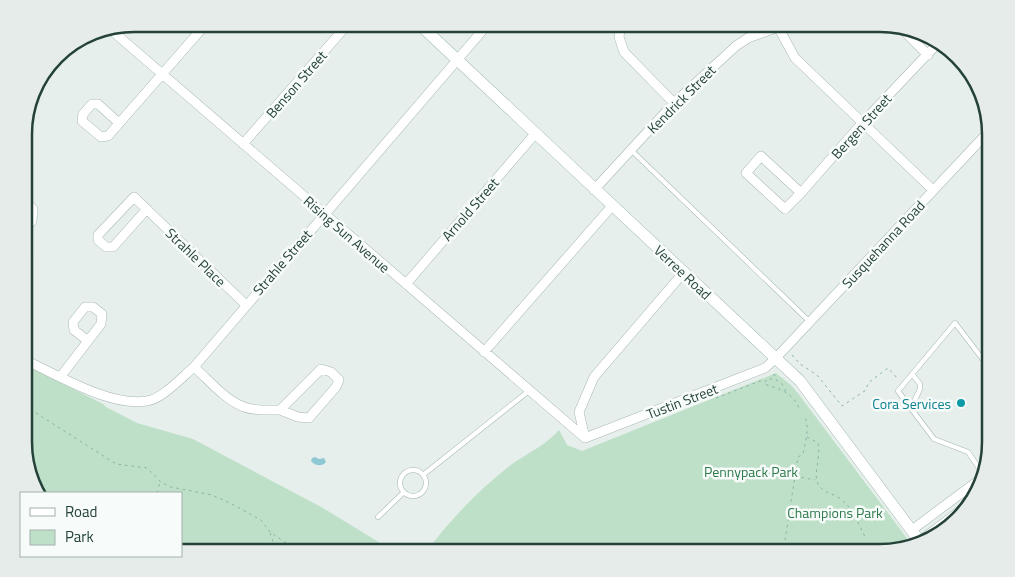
<svg xmlns="http://www.w3.org/2000/svg" width="1015" height="577" font-family="'Titillium Web',sans-serif">
	<style>
		.green { fill: #bfe0c8 }
		.water { fill: #8ec9d4 }
		.lines { fill: none; stroke-linecap: round; stroke-linejoin: round }
		.lane-casing { stroke: #a8b8b2; stroke-width: 5.5 }
		.street-casing { stroke: #a8b8b2; stroke-width: 10 }
		.secondary-casing { stroke: #a4bbb3; stroke-width: 12 }
		.path { stroke: #86b3a5; stroke-width: 1; stroke-dasharray: 2.5 4; stroke-linecap: butt }
		.lane { stroke: #fff; stroke-width: 4.5 }
		.street { stroke: #fff; stroke-width: 9 }
		.secondary { stroke: #fff; stroke-width: 11 }
		.culture-dot { fill: #0f9aa8; stroke: #f7fbf9; stroke-width: 2 }
		.labels { text-anchor: middle; dominant-baseline: central; stroke-width: 5; stroke-linejoin: round; paint-order: stroke }
		.street-label { font-size: 14px; fill: #24423a; stroke: #f7fbf9 }
		.culture-label { font-size: 14px; fill: #0d838f; stroke: #f7fbf9; text-anchor: end }
		.park-label { font-size: 14px; fill: #2d7a4b; stroke: #f7fbf9 }
		.rim { fill: none; stroke: #24423a; stroke-width: 2.5 }
	</style>
	<rect width="100%" height="100%" fill="#e6efeb"/>
	<!-- green -->
	<path class="green" d="M25 365 103 404 106 407 137 423 193 439 323 508 385 546 405 548 432 544C456 514 481 488 512 464 528 453 546 445 559 430L567 445 582 451 776 373 792 386 800 396 912 545 887 553H181V493H38L25 456Z"/>
	<!-- water -->
	<path class="water" d="M315 457 319 459 324 458 326 462C322 467 315 466 311 461L312 458Z"/>
	<g class="lines">
		<defs>
			<path id="lane" d="M631 150 810 322
				M911 408 920 389V384L912 374
				M400 483a13 13 0 1 1 26 0a13 13 0 1 1-26 0Z
				M983 474 968 452 934 439 898 391 955 323 991 370
				M423 475 530 390
				M378 517 404 492"/>
			<path id="street" d="M621 24 619 37 624 52 674 103
				M778 27 795 58 933 190
				M110 29 585 438
				M903 30 928 55
				M119 123 98 104H92L83 114 82 121 101 137 108 136 206 24
				M243 144 348 24
				M594 190 674 103 736 46 748 38 778 27V24
				M801 193 761 156 746 173 785 209 801 193 863 122 939 42
				M25 202 33 209 32 221 25 229
				M147 209 113 247H106L98 240V235L134 197 246 305
				M991 244V253
				M406 284 535 134
				M484 352 612 206
				M25 360C58 375 110 407 147 401 162 399 182 377 194 367L488 24
				M194 367C209 380 225 400 244 407 255 411 269 410 280 410L321 369 331 372 339 380 336 387 309 418 298 417 280 410
				M61 376 101 324 102 314 93 307H85L73 322 74 330 88 341
				M585 438 765 368 775 359 991 129
				M585 438 579 412 594 377 684 272
				M912 530 983 477
				M920 541 973 501"/>
			<path id="secondary" d="M419 24 800 381 921 543"/>
		</defs>
		<!-- lane casing -->
		<use href="#lane" class="lane-casing"/>
		<!-- street casing -->
		<use href="#street" class="street-casing"/>
		<!-- secondary casing -->
		<use href="#secondary" class="secondary-casing"/>
		<!-- path -->
		<path class="path" d="M792 355 800 364 817 375 842 406 866 390 868 383 888 368 898 379
			M773 375H778
			M786 391 782 384 775 379H767L764 384C780 389 792 392 799 408
			M716 398 760 381H764
			M25 406 116 464 147 468 161 482 171 487 212 495 230 503 261 520 270 532 301 553
			M807 437 818 443C821 455 814 473 817 481 820 493 833 493 841 499 854 510 859 525 866 539
			M795 476 815 480
			M157 493 160 482
			M270 533 277 553
			M783 553 798 457 803 454C805 443 810 428 805 417"/>
		<!-- lane -->
		<use href="#lane" class="lane"/>
		<!-- street -->
		<use href="#street" class="street"/>
		<!-- secondary -->
		<use href="#secondary" class="secondary"/>
	</g>
	<!-- markers -->
	<circle class="culture-dot" cx="961" cy="403" r="5"/>
	<g class="labels">
		<!-- street labels -->
		<g class="street-label">
			<text transform="translate(296 84) rotate(-49)">Benson Street</text>
			<text transform="translate(681 99) rotate(-45)">Kendrick Street</text>
			<text transform="translate(861 126) rotate(-48)">Bergen Street</text>
			<text transform="translate(470 209) rotate(-49)">Arnold Street</text>
			<text transform="translate(347 234) rotate(41)">Rising Sun Avenue</text>
			<text transform="translate(883 244) rotate(-47)">Susquehanna Road</text>
			<text transform="translate(196 257) rotate(44)">Strahle Place</text>
			<text transform="translate(282 262) rotate(-49)">Strahle Street</text>
			<text transform="translate(683 272) rotate(43)">Verree Road</text>
			<text transform="translate(682 401) rotate(-21)">Tustin Street</text>
		</g>
		<!-- culture labels -->
		<g class="culture-label">
			<text x="951" y="403">Cora Services</text>
		</g>
		<!-- park labels -->
		<g class="park-label">
			<text x="751" y="471">Pennypack Park</text>
			<text x="835" y="512">Champions Park</text>
		</g>
	</g>
	<!-- crop -->
	<path d="M0 0H1015V577H0ZM134 32H880A102 102 0 0 1 982 134V442A102 102 0 0 1 880 544H134A102 102 0 0 1 32 442V134A102 102 0 0 1 134 32Z" fill="#e6ecea" fill-rule="evenodd"/>
	<path class="rim" d="M134 32H880A102 102 0 0 1 982 134V442A102 102 0 0 1 880 544H134A102 102 0 0 1 32 442V134A102 102 0 0 1 134 32Z"/>
	<!-- legend -->
	<rect x="20" y="492" width="162" height="65" fill="#f7fbf9" stroke="#a3b1ad"/>
	<rect x="30" y="508" width="25" height="8" fill="#ffffff" stroke="#a3b1ad"/>
	<text x="65" y="517" font-size="15" fill="#24423a">Road</text>
	<rect x="30" y="530" width="25" height="15" fill="#bfe0c8" stroke="#a3b1ad"/>
	<text x="65" y="542" font-size="15" fill="#24423a">Park</text>
</svg>
